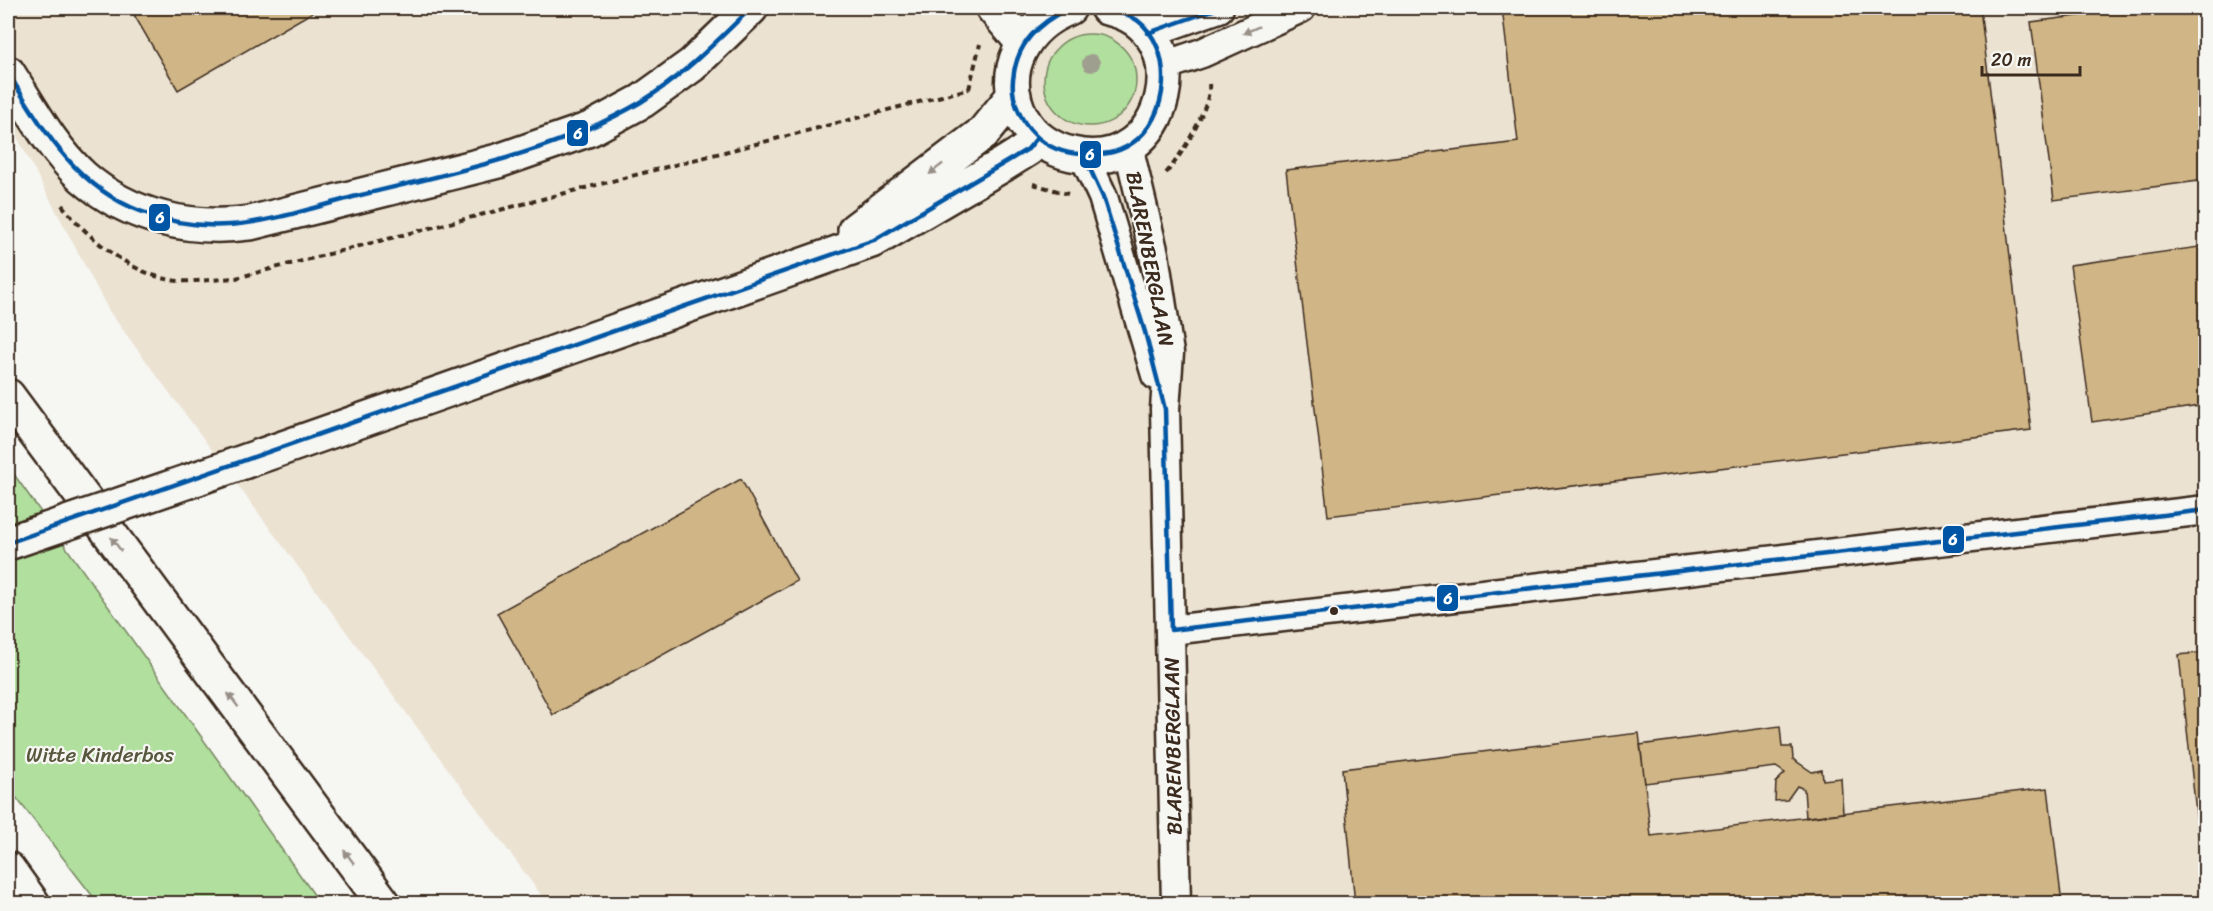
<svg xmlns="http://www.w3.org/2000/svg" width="2213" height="911" font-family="Sriracha,sans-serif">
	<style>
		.built { fill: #ebe2d2 }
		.green { fill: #b0df9e; stroke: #76845e; stroke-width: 1.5 }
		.building { fill: #d0b586; stroke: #3b2a1e; stroke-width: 1.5 }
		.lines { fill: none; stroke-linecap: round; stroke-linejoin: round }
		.street-casing { stroke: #3b2a1e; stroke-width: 33 }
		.secondary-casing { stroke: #3b2a1e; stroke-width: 38 }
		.highway-casing { stroke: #3b2a1e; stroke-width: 38 }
		.path { stroke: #3b2a1e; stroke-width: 4; stroke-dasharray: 6 4.5; stroke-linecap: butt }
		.street { stroke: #f6f6f2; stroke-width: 28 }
		.secondary { stroke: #f6f6f2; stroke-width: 33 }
		.highway { stroke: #f6f6f2; stroke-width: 33 }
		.secondary-bridge-casing { stroke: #3b2a1e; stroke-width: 38; stroke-linecap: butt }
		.secondary-bridge { stroke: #f6f6f2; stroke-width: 33 }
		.bus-1-casing { stroke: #f6f6f2; stroke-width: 9 }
		.bus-1 { stroke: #0056a4; stroke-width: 4.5 }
		.tree { fill: #9f9f8f }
		.oneway { fill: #989088 }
		.bus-dot { fill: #3b2a1e; stroke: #f6f6f2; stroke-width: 2 }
		.labels { text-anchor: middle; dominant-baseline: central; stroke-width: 4.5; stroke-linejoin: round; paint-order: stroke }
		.street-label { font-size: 21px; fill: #3b2a1e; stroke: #f6f6f2 }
		.park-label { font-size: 21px; fill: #58573e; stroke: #f6f6f2 }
		.line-badge { stroke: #f6f6f2; stroke-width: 2 }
		.badge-label { font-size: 16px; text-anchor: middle; font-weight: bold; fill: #fff }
	</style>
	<rect width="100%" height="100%" fill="#f6f6f2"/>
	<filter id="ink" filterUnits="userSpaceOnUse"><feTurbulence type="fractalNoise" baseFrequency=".0167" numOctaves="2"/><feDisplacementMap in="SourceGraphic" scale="12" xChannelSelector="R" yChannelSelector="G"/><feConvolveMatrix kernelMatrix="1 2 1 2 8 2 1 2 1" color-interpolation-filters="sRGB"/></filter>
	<g filter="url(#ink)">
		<!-- built -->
		<path class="built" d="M8 8H2205V903H547L109 311 8 120Z"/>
		<!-- green -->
		<path class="green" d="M1044 80a46 46 0 1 1 92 0a46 46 0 1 1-92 0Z
			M8 466 320 903H98L8 787Z"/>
		<!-- building -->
		<path class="building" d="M130 8H320L178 90Z
			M1502 8H1980L2031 430 1328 516 1286 170 1518 142Z
			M2140 8H2206V180L2054 200 2031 22Z
			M2206 246V405L2092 422 2070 265Z
			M741 479 797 581 553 715 497 613Z
			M2206 652V858L2201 859 2179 655Z
			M1780 726 1782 747H1792L1793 759 1812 772 1822 770 1823 780 1841 778 1843 813 1806 818 1804 789 1797 786 1787 800 1775 801 1776 782 1785 773 1776 767 1645 783 1640 745Z
			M1639 733 1651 836 2048 788 2062 904H1355L1342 769Z"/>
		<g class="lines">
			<defs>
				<path id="street" d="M1148 33 1219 8
					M1164 66 1202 53 1301 8
					M1128 146 1154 254 1169 353 1165 409 1176 904
					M1085 158 1103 197 1156 375
					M1171 630 2206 510"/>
				<path id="secondary" d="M993 8 1023 43
					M1069 8C1024 25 997 72 1022 118 1032 137 1052 150 1072 154 1170 178 1202 26 1107 8
					M8 73C30 107 52 149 83 177 129 217 190 231 250 223L498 161 590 129 642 101 692 65 751 8
					M855 230 983 133 1014 95
					M195 479 874 240 1004 164 1028 149 1037 138"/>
				<path id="highway" d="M8 396 384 904
					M8 869 33 904"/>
			</defs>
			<!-- street casing -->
			<use href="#street" class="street-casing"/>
			<!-- secondary casing -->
			<use href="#secondary" class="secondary-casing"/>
			<!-- highway casing -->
			<use href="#highway" class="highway-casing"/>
			<!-- path -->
			<path class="path" d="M969 89 980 44
				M1166 173C1181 157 1212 105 1209 84
				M1033 184 1068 194
				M62 205C88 239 136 278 180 281 199 282 218 279 236 278L969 89"/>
			<!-- street -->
			<use href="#street" class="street"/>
			<!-- secondary -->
			<use href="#secondary" class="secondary"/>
			<!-- highway -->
			<use href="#highway" class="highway"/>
			<defs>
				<path id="secondary-bridge" d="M8 543 195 479"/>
			</defs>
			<!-- secondary-bridge casing -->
			<use href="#secondary-bridge" class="secondary-bridge-casing"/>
			<!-- secondary-bridge -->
			<use href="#secondary-bridge" class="secondary-bridge"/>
			<defs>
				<path id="bus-1" d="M1069 8C1038 23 1016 44 1013 80 1011 99 1020 120 1034 134 1047 147 1064 154 1083 154 1101 155 1116 154 1131 144 1170 119 1175 48 1137 20 1129 15 1116 12 1107 8
					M1148 33 1219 8
					M8 73C43 129 75 186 140 211 168 222 199 227 229 225 272 222 316 207 357 196 454 172 554 153 641 102 682 77 716 42 751 8
					M1085 158 1103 197 1145 332 1165 409 1171 630 2206 510
					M8 543 874 240 1028 149 1037 138"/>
			</defs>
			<!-- bus-1 casing -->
			<use href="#bus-1" class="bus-1-casing"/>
			<!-- bus-1 -->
			<use href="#bus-1" class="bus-1"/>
		</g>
		<!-- trees -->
		<circle class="tree" cx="1091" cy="63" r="9"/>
		<!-- one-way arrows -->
		<defs><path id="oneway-solid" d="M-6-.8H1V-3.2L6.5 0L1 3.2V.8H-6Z" transform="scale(1.5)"/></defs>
		<g class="oneway">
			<use href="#oneway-solid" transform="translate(1251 30) rotate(156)"/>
			<use href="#oneway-solid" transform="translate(936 169) rotate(142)"/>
			<use href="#oneway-solid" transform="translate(116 544) rotate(-127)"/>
			<use href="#oneway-solid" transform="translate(233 700) rotate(-127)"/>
			<use href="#oneway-solid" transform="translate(349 857) rotate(-127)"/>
		</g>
	</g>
	<!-- markers -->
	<circle class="bus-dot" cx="1334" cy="611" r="5"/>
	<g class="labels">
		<!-- street labels -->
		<g class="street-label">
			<text transform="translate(1150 259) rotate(79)">BLARENBERGLAAN</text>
			<text transform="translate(1173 746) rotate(-91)">BLARENBERGLAAN</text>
		</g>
		<!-- park labels -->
		<g class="park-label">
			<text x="100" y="755">Witte Kinderbos</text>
		</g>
	</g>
	<g class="line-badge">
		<rect x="566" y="119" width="23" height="28" rx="6" fill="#0056a4"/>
		<rect x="1079" y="140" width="23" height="29" rx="6" fill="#0056a4"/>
		<rect x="148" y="203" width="23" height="29" rx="6" fill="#0056a4"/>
		<rect x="1942" y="525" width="23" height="29" rx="6" fill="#0056a4"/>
		<rect x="1436" y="584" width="23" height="28" rx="6" fill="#0056a4"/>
	</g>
	<g class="badge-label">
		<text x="578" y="139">6</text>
		<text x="1090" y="160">6</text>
		<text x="160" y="223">6</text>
		<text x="1953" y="545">6</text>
		<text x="1448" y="604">6</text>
	</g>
	<!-- margin -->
	<rect width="2213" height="911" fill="none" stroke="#f6f6f2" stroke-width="30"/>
	<rect x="15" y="15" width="2183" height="881" fill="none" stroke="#3b2a1e" stroke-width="2" filter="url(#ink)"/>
	<!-- scale -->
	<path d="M1982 66v9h98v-9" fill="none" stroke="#3b2a1e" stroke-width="3"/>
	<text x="1991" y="66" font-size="18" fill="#3b2a1e" stroke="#f6f6f2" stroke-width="4.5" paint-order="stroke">20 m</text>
</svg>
